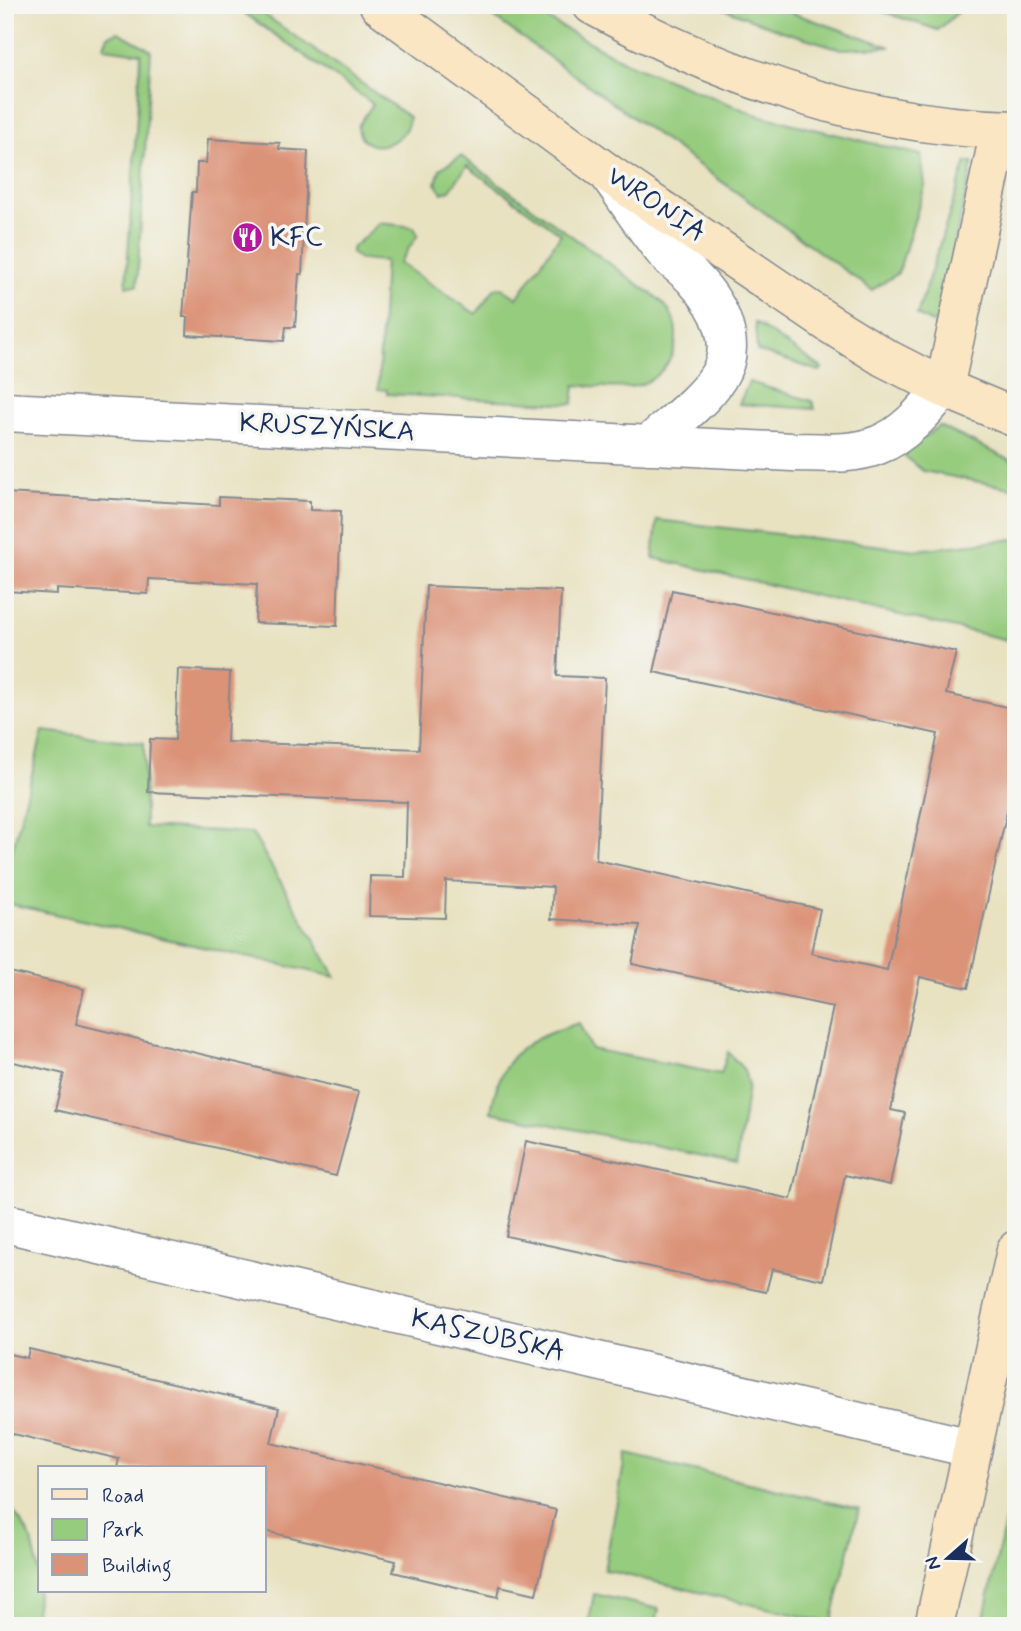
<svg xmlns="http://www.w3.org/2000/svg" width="1021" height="1631" font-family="Mynerve,sans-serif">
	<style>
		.green { fill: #96cc7e; stroke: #587e6e; stroke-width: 2 }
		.building { fill: #db9378 }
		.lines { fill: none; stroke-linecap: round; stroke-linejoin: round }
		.street-casing { stroke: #828890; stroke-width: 41 }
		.secondary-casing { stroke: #828890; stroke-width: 41 }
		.street { stroke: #fff; stroke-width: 38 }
		.secondary { stroke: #fbe6c3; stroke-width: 38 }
		.labels { text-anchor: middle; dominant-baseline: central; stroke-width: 7; stroke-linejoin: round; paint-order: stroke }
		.street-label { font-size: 28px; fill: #1b2f5e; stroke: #f6f6f2 }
		.poi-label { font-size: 28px; fill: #1b2f5e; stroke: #f6f6f2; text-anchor: start }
	</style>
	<rect width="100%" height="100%" fill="#f6f6f2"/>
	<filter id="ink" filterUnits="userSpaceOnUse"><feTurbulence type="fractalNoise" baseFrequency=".0143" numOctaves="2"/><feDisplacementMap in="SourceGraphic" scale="14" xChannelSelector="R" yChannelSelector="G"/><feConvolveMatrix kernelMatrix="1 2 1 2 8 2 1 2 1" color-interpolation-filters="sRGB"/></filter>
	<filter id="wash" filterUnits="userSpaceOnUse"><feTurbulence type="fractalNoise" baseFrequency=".00686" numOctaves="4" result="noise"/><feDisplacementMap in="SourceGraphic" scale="28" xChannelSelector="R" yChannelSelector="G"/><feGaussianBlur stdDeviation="1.57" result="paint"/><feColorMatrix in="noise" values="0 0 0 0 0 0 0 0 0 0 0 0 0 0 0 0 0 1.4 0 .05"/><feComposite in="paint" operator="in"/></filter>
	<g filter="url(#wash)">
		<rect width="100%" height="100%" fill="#e8e2c1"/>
		<!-- green -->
		<path class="green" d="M233 5H251L409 117C408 146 360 159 358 126L373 104Z
			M477 5H522L627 63 757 115 921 155 925 186 898 273 872 290Z
			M715 5H769L891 47 841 49 779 30Z
			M863 5H966L938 30Z
			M118 32 151 50 137 286H126L141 53 105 48 104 45 108 36Z
			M461 156 660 300C665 305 670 311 673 318 684 349 663 382 630 387 613 389 592 386 575 385L573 404 387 394V390L378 389 385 261 359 259 351 253 353 247 380 223 414 227 418 235 399 263 476 314 495 288 500 287 517 298 561 234 467 166 450 190 442 193 436 183 440 169Z
			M966 162H973L937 321 932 323 917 315Z
			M755 323 822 368 820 371 757 351Z
			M749 382 812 401 815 409 739 404Z
			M939 426 1016 463V489L923 471 904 456 911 447Z
			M657 520 916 550 1016 539V642L653 558Z
			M43 731 144 743 145 827 252 833 336 977 5 903V851L12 852Z
			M579 1023 591 1049 721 1074 728 1052 744 1070 748 1085 737 1163 491 1112C500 1053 525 1040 579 1023Z
			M626 1454 859 1509 831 1623 604 1570Z
			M1016 1474V1626H982Z
			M5 1500C13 1511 24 1525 30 1537 41 1564 39 1598 32 1626H5Z
			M594 1594 659 1609 655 1626H588Z"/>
		<g id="blocks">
			<!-- building -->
			<path class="building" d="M208 139 280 143 279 149 308 151 302 274H299L295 327H286L284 341 187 335 188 317H183L192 192H196L197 163H206Z
				M5 493 219 505V497L310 501V510L341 511 337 626 255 623 257 584 149 579 148 594 57 589V594L5 591Z
				M426 586 561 591 557 676 605 678 596 860 820 909 811 953 887 970 938 734 654 672 672 590 956 652 946 694 1016 709V771L968 988 920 977 891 1110 905 1113 890 1185 845 1175 823 1280 772 1269 766 1292 506 1236 526 1141 791 1199 833 1007 632 964 640 925 551 919 553 887 446 881 445 918 369 916 370 876 405 877 407 802 148 792 150 739 175 740 178 669 230 672 227 742 419 749Z
				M5 971 84 989 76 1024 359 1092 336 1176 55 1110 64 1074 5 1060Z
				M29 1349 279 1408 271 1443 556 1510 536 1594 500 1586 498 1597 393 1572 396 1561 264 1531V1468H117L119 1459 5 1432V1353L27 1358Z"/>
		</g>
	</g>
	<g filter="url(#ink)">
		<use href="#blocks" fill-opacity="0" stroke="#828890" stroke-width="2"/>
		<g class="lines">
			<defs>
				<path id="street" d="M610 176C628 201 644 227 664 251 673 262 686 269 695 280 719 305 739 344 718 377 702 402 670 425 648 445
					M5 412 792 452C819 452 852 456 878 445 905 435 926 409 944 388
					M5 1223 971 1448"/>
				<path id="secondary" d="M379 5 609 174 830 324 885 358 944 388 1016 418
					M592 5C722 77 866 127 1016 130
					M944 388 1000 130
					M934 1626 1016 1250"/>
			</defs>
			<!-- street casing -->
			<use href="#street" class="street-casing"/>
			<!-- secondary casing -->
			<use href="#secondary" class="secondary-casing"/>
			<!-- street -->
			<use href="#street" class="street"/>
			<!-- secondary -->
			<use href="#secondary" class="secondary"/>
		</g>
	</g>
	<!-- icons -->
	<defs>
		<symbol id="restaurant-disc" viewBox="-11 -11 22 22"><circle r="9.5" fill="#b5179e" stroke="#f6f6f2"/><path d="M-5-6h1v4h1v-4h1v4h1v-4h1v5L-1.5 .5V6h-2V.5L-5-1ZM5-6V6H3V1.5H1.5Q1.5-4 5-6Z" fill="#fff"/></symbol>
	</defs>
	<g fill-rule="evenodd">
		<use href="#restaurant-disc" x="230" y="220" width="35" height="35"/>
	</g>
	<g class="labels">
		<!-- street labels -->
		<g class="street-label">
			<text transform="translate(656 205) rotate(34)">WRONIA</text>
			<text transform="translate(327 428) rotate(3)">KRUSZYŃSKA</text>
			<text transform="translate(488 1336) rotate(13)">KASZUBSKA</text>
		</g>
		<!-- poi labels -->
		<g class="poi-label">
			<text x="270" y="238">KFC</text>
		</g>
	</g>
	<!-- margin -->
	<rect width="1021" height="1631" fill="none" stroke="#f6f6f2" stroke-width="28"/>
	<!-- legend -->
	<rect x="38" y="1466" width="228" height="126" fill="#f6f6f2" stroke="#9ea6b7" stroke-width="2"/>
	<rect x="52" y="1489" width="35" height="10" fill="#fbe6c3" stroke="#9ea6b7" stroke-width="2"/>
	<text x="102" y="1502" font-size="21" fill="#1b2f5e">Road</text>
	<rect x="52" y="1519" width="35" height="21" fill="#96cc7e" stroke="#9ea6b7" stroke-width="2"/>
	<text x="102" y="1536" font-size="21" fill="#1b2f5e">Park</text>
	<rect x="52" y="1554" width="35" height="21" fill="#db9378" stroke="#9ea6b7" stroke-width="2"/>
	<text x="102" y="1572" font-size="21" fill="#1b2f5e">Building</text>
	<!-- north arrow -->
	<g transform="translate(948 1558) rotate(250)" stroke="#f6f6f2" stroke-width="5" paint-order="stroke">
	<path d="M0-5L12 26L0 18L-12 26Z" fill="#1b2f5e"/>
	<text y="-10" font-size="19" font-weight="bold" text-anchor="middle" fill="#1b2f5e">N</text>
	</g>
</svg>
